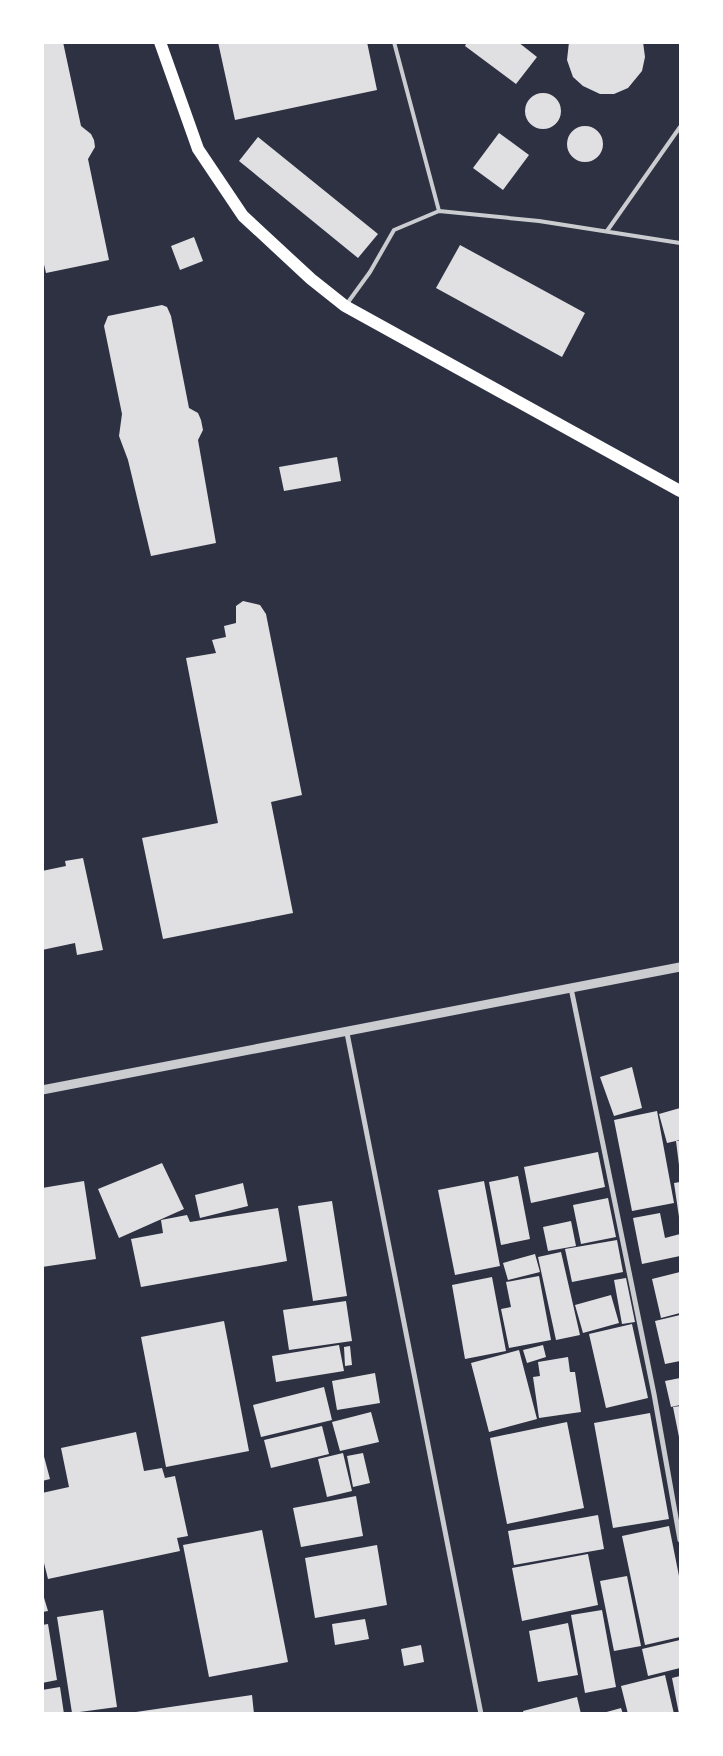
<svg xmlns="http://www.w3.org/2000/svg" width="723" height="1756" font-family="'Open Sans',sans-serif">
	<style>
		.building { fill: #e0e0e3 }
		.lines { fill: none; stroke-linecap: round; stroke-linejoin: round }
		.service { stroke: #caccd0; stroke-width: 4 }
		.minor { stroke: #caccd0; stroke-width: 5 }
		.tertiary { stroke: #caccd0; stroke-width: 9 }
		.primary { stroke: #fff; stroke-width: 12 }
	</style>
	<rect width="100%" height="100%" fill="#2d3142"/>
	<!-- building -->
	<path class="building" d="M42 42H63L81 126 91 134 94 140 95 147 88 159 109 260 46 273 42 256Z
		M218 42H367L377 90 235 120Z
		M467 42H518L537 57 516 84 465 46Z
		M569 42H643L645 57 642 71 628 88 614 94H600L583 86 573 77 567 60Z
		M525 111a18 18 0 1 1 36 0a18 18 0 1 1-36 0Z
		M567 144a18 18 0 1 1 36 0a18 18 0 1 1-36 0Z
		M499 133 529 155 503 190 473 168Z
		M258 137 378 234 358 258 239 161Z
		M194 237 203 261 180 270 171 246Z
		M460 245 585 313 562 357 436 288Z
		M162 305 167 307 171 316 189 408 198 413 201 420 203 430 198 440 216 543 151 556 128 460 119 436 122 414 104 326 108 316Z
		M337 457 341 481 284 491 279 467Z
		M243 601 260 605 266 614 302 795 271 802 293 913 163 939 142 838 218 823 186 658 216 653 212 640 226 637 224 626 236 623V606Z
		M83 858 103 950 77 955 75 943 42 950V871L66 866 65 861Z
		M632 1067 642 1108 614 1116 600 1077Z
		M680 1108V1140L667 1143 659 1114Z
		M657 1111 674 1203 632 1211 614 1120Z
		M676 1141H680V1165H679Z
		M598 1152 605 1187 531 1203 524 1167Z
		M162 1163 184 1209 119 1238 98 1189Z
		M518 1176 530 1239 501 1245 489 1182Z
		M84 1181 96 1259 42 1267V1188Z
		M484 1181 500 1266 455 1275 438 1190Z
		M680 1182V1217H679L674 1183Z
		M243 1183 248 1206 200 1218 195 1195Z
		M608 1198 616 1237 581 1244 573 1205Z
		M332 1201 347 1296 313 1301 298 1206Z
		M278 1208 287 1261 141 1287 131 1239 163 1233 161 1220 187 1215 190 1222Z
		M660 1213 665 1238 680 1234V1256L642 1264 633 1218Z
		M571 1221 576 1246 548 1251 543 1227Z
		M617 1240 623 1272 572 1282 565 1249Z
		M561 1252 580 1335 556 1340 538 1257Z
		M535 1254 540 1272 508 1280 503 1263Z
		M680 1272V1313L661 1318 652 1279Z
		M539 1276 551 1340 509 1348 501 1309 511 1307 506 1282Z
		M492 1277 506 1351 465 1359 452 1285Z
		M626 1278 635 1322 622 1324 614 1280Z
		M611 1295 619 1323 583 1333 575 1305Z
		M346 1301 352 1341 289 1350 283 1310Z
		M680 1315V1361L665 1364 655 1321Z
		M224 1321 249 1451 166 1467 141 1337Z
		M632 1324 648 1398 606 1408 589 1334Z
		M339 1345 344 1371 276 1382 272 1356Z
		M543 1345 546 1357 527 1363 523 1350Z
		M350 1346 352 1365 345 1366 344 1347Z
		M519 1350 537 1419 489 1432 471 1363Z
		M568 1357 570 1372H575L581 1412 539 1418 533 1377 540 1376 538 1362Z
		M375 1373 380 1403 337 1410 332 1381Z
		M680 1378V1405L671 1407 665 1381Z
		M324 1387 332 1420 261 1437 253 1405Z
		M680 1406V1436L679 1437 673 1407Z
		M371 1412 379 1442 340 1451 332 1422Z
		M650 1413 669 1519 613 1528 594 1423Z
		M567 1422 584 1508 507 1524 490 1438Z
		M322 1426 329 1454 271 1468 264 1440Z
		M136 1432 144 1471 162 1468 165 1478 175 1476 188 1536 177 1538 180 1551 48 1579 42 1555V1493L69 1487 61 1448Z
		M42 1449 50 1479 42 1481Z
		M343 1453 352 1491 327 1497 318 1459Z
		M363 1453 370 1483 353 1487 347 1456Z
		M356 1496 363 1536 301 1547 293 1508Z
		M598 1515 604 1549 514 1565 508 1531Z
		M669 1526 680 1581V1637L645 1645 622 1536Z
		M262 1530 288 1662 209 1677 183 1545Z
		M377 1545 387 1605 315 1618 305 1558Z
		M588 1554 598 1605 522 1621 512 1568Z
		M627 1576 641 1646 614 1651 600 1581Z
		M42 1591 48 1611 42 1612Z
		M103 1610 117 1707 72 1713 57 1617Z
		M602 1610 616 1687 585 1693 571 1615Z
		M365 1619 369 1639 335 1645 332 1624Z
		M568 1623 578 1675 538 1682 529 1631Z
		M48 1624 57 1680 42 1683V1625Z
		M680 1640V1668L648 1676 642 1649Z
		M421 1645 424 1662 404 1666 401 1649Z
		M665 1675 674 1714H628L621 1686Z
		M680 1676V1714H679L672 1678Z
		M60 1687 64 1714H42V1690Z
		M252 1695 254 1714H136V1712Z
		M577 1697 581 1714H524L523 1711Z
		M621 1708 623 1714H603V1713Z"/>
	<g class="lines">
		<!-- service -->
		<path class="service" d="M394 42 439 211
			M607 231 680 127
			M346 305 370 272 394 230 439 211 539 221 680 243"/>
		<!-- minor -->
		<path class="minor" d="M571 988 654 1394 680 1540
			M347 1033 481 1714"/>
		<!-- tertiary -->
		<path class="tertiary" d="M42 1090 680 967"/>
		<!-- primary -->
		<path class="primary" d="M160 42 198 149 243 216 311 279 345 306 680 491"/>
	</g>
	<!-- border -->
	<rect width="723" height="1756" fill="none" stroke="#ffffff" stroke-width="88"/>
</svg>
